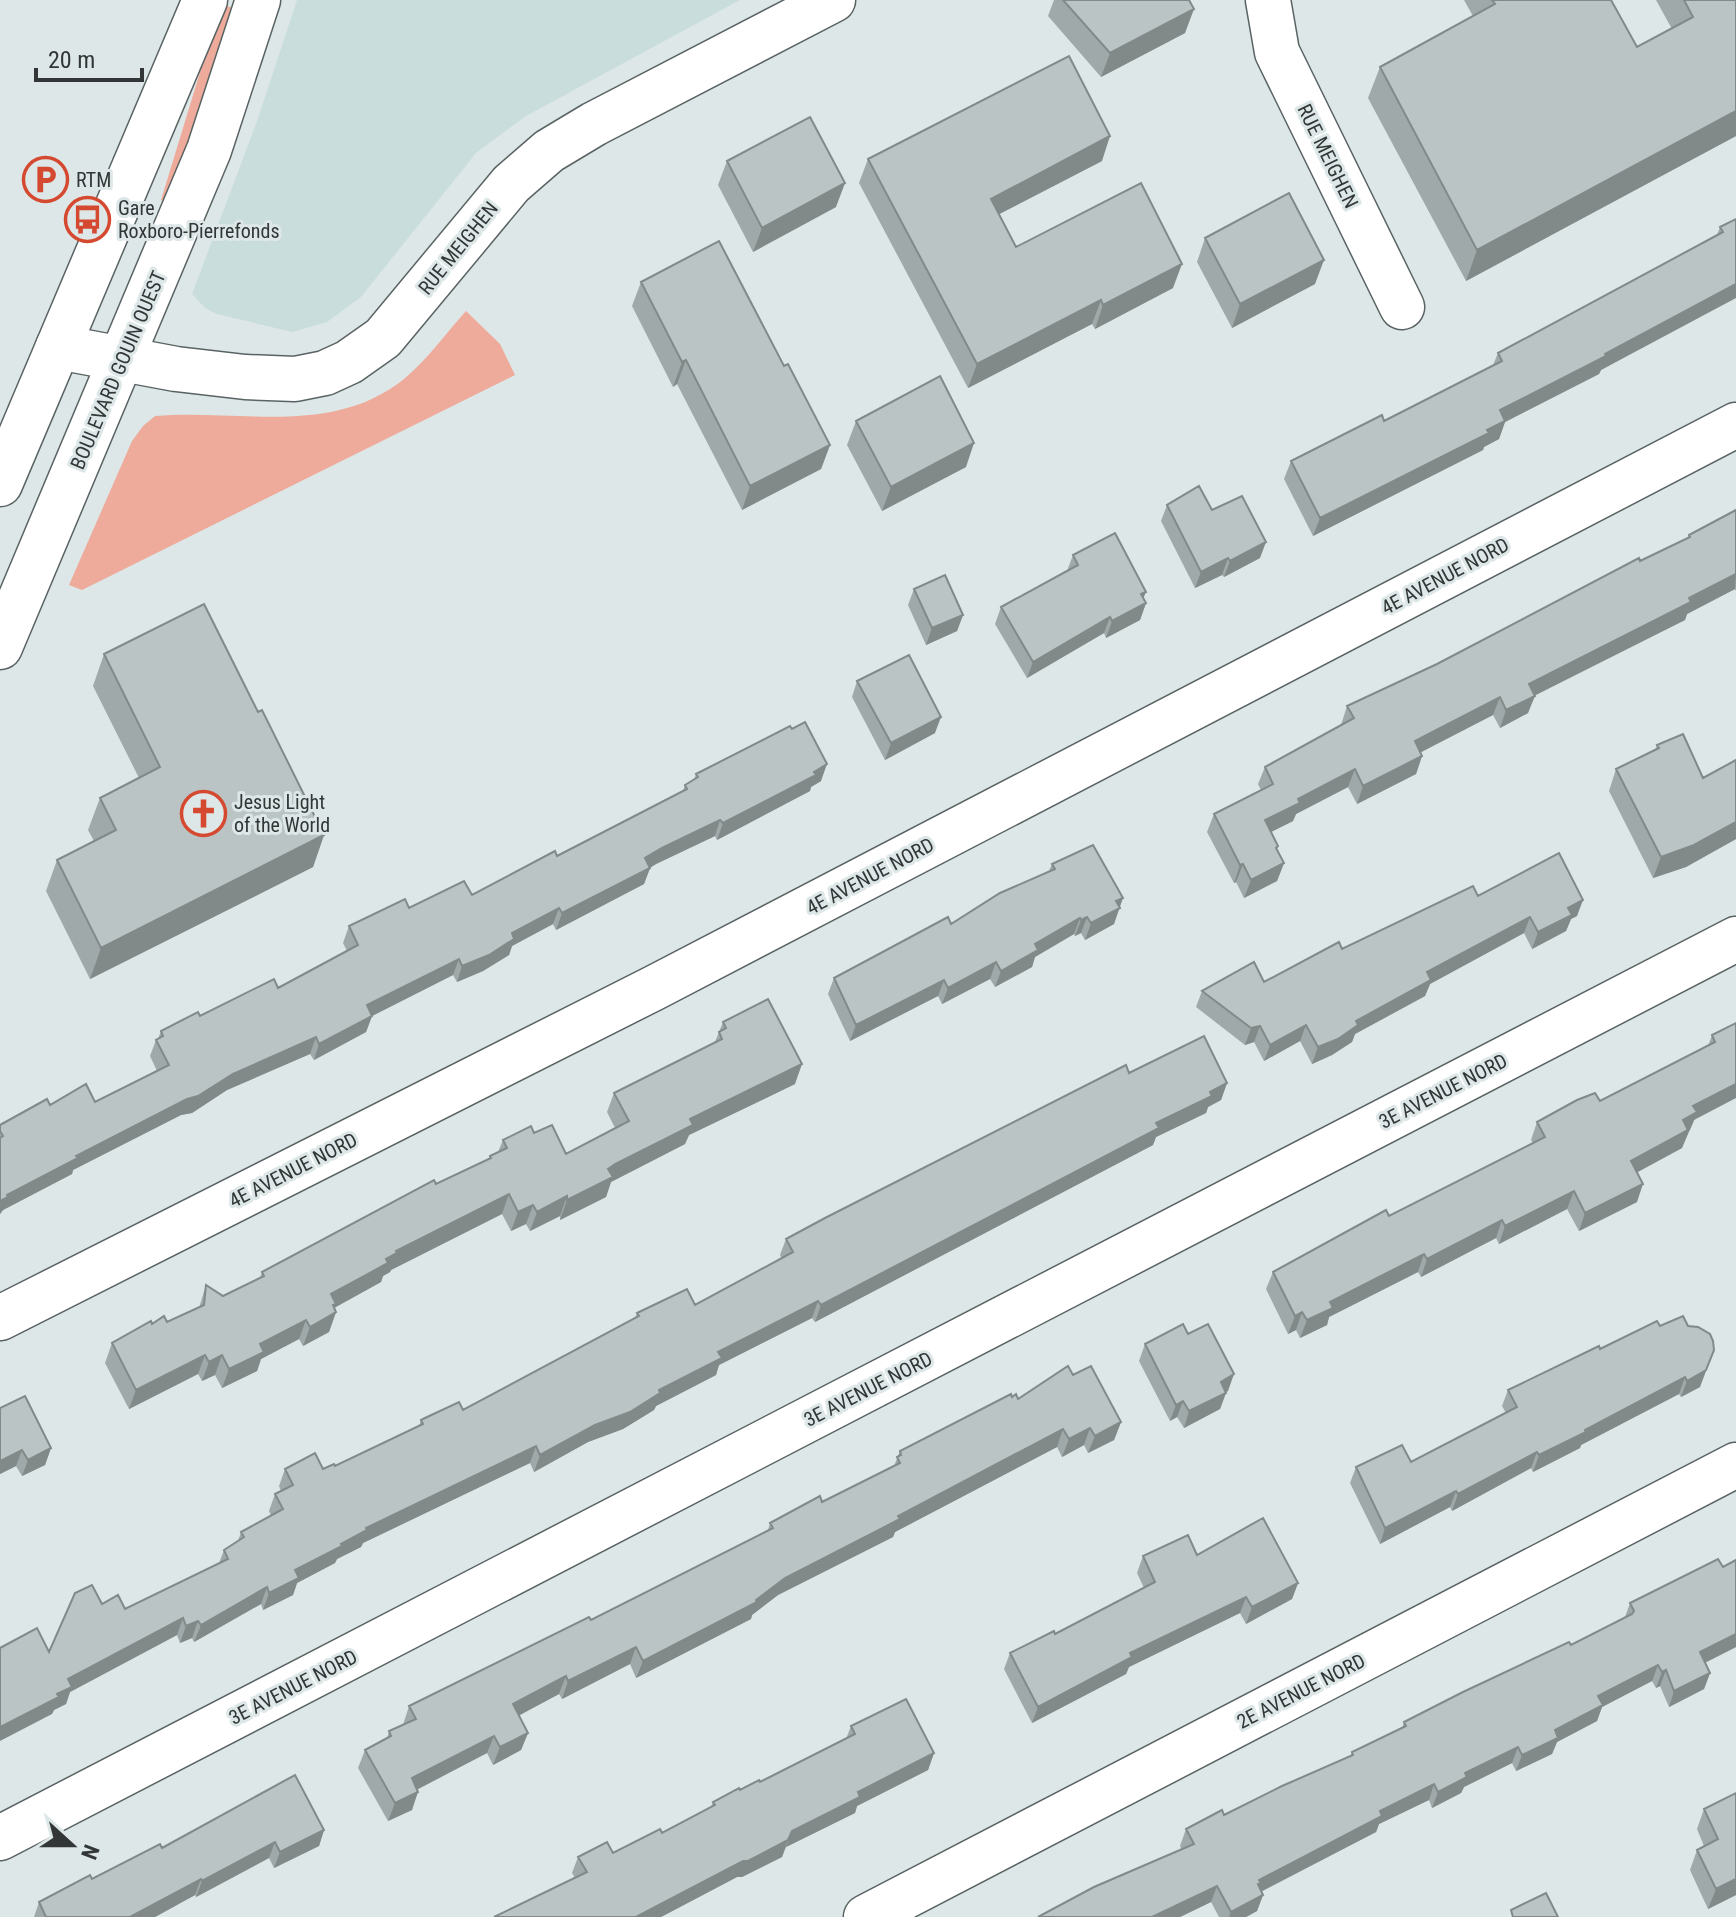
<svg xmlns="http://www.w3.org/2000/svg" width="1736" height="1917" font-family="'Roboto Condensed',sans-serif">
	<style>
		.built { fill: #cadddd }
		.green { fill: #eeab9c }
		.lines { fill: none; stroke-linecap: round; stroke-linejoin: round }
		.minor-casing { stroke: #5a6363; stroke-width: 47 }
		.major-casing { stroke: #5a6363; stroke-width: 47 }
		.minor { stroke: #fff; stroke-width: 44 }
		.major { stroke: #fff; stroke-width: 44 }
		.wall { fill: #a0a9a9 }
		.shaded-wall { fill: #828989 }
		.building { fill: #bac4c4; stroke: #828989; stroke-width: 2 }
		.labels { text-anchor: middle; dominant-baseline: central; stroke-width: 6; stroke-linejoin: round; paint-order: stroke }
		.street-label { font-size: 20px; fill: #323636; stroke: #dde7e7 }
		.poi-label { font-size: 20px; fill: #323636; stroke: #dde7e7; text-anchor: start }
	</style>
	<rect width="100%" height="100%" fill="#dde7e7"/>
	<!-- built -->
	<path class="built" d="M297 0H740L526 116 476 153 361 297 327 322 292 332 217 314 205 308 192 294 257 121Z"/>
	<!-- green -->
	<path class="green" d="M227 6 236 9 194 133 165 202 161 200 201 69Z
		M466 311 500 344 515 375 82 590 69 585 132 441 143 426 155 416C239 409 332 437 404 379 427 360 446 333 466 311Z"/>
	<g class="lines">
		<defs>
			<path id="minor" d="M1268 0 1277 52 1402 307
				M58 347 176 369 245 377 295 379 325 373 349 362 383 338 511 184 549 151 594 124 833 0
				M0 1318 654 988 1736 425
				M0 1838 1736 939
				M866 1917 1736 1465"/>
			<path id="major" d="M0 484 205 0
				M0 647 209 150 258 0"/>
		</defs>
		<!-- minor casing -->
		<use href="#minor" class="minor-casing"/>
		<!-- major casing -->
		<use href="#major" class="major-casing"/>
		<!-- minor -->
		<use href="#minor" class="minor"/>
		<!-- major -->
		<use href="#major" class="major"/>
	</g>
	<!-- wall -->
	<path class="wall" d="M1054 0H1189L1185 33 1101 77 1048 16Z
		M1464 0H1611L1637 47 1672 29 1656 0H1736V136L1466 281 1368 98 1380 67 1473 16Z
		M868 159 1102 161 999 214 1016 247 1173 288 1095 329 1092 324 968 388 859 183Z
		M727 161 836 207 753 252 718 185Z
		M1736 219 1661 337 1601 370 1599 374 1505 422 1499 439 1484 447 1483 450 1313 536 1284 479 1291 461 1384 421 1493 365 1498 353 1717 235 1720 227Z
		M1205 238 1315 284 1232 328 1197 262Z
		M641 282 784 366 830 445 821 469 742 510 677 384 673 387 632 306Z
		M856 421 966 467 882 511 847 445Z
		M1167 505 1212 510 1260 558 1224 577 1222 575 1195 588 1161 521Z
		M1736 510V591L1735 589 1687 614 1685 620 1534 695 1528 713 1500 728 1493 715 1420 752 1422 756 1416 774 1357 804 1348 787 1296 814 1293 821 1271 832 1277 850 1284 863 1277 881 1244 898 1236 882 1234 883 1207 832 1214 814 1261 790 1258 784 1265 767 1341 725 1347 706 1437 664 1687 539 1689 535Z
		M1073 555 1146 603 1140 620 1106 638 1104 633 1027 678 995 624 1001 607 1067 571Z
		M914 589 963 615 957 631 926 645 908 605Z
		M104 654 258 712 324 835 313 867 90 979 46 891 57 860 94 841 88 830 100 798 139 778 93 686Z
		M857 681 935 733 885 760 852 697Z
		M1657 745 1703 778 1736 760V839L1686 867 1653 878 1609 791 1616 769 1655 750Z
		M696 774 821 781 811 787 810 791 717 840 715 836 656 864 650 868 644 884 556 930 553 924 512 946 509 955 483 971 457 982 453 975 372 1016 366 1032 314 1060 310 1054 227 1090 192 1113 181 1115 73 1170 72 1174 3 1210 0 1214V1125L50 1105 95 1102 157 1071 150 1056 156 1040 158 1039 161 1031 278 988 347 951 343 943 349 926 409 908 472 895 557 856 683 791 685 785 694 780Z
		M1052 864 1119 906 1114 924 1085 940 1081 933 1075 936 1074 934 1035 957 1032 967 995 987 990 979 942 1004 938 996 850 1041 828 994 834 978 951 924 1049 871Z
		M1478 896 1577 916 1571 919 1566 931 1532 949 1524 933 1430 984 1425 996 1355 1034 1352 1042 1332 1055 1312 1064 1300 1041 1264 1061 1254 1042 1245 1045 1196 1007 1202 991 1264 982 1342 949Z
		M723 1022 795 1084 689 1135 685 1144 611 1182 606 1197 560 1220V1216L530 1231 526 1224 511 1231 502 1214 391 1270 390 1272 383 1276 381 1282 334 1308 336 1312 329 1332 303 1346 299 1339 261 1359 257 1371 222 1388 215 1375 202 1381 198 1374 129 1409 105 1363 112 1343 152 1324 167 1322 199 1308 206 1285 223 1296 260 1278 262 1272 436 1184 488 1159 490 1156 498 1152 503 1140 534 1133 566 1154 615 1128 607 1112 614 1093 715 1042Z
		M1736 1023 1690 1130 1688 1131 1682 1148 1637 1172V1202L1579 1231 1567 1209 1499 1244 1496 1238 1421 1277 1418 1272 1329 1317 1327 1325 1300 1338 1296 1330 1288 1334 1266 1289 1273 1272 1389 1216 1533 1143 1531 1140 1537 1122 1600 1101 1708 1046 1712 1035Z
		M1129 1073 1227 1083 1221 1100 1208 1107 1206 1113 1156 1137 1153 1145 815 1322 812 1318 719 1365 716 1375 656 1406 654 1410 623 1429 588 1442 534 1472 530 1463 363 1543 361 1547 337 1559 335 1563 297 1583 293 1595 263 1610 261 1604 194 1642 192 1638 180 1643 177 1635 70 1692 66 1704 54 1710 52 1714 49 1652 102 1604 125 1609 219 1563 224 1550 238 1541 241 1532 271 1515 269 1511 275 1494 281 1491 279 1486 285 1469H323L335 1466 419 1426 421 1420 463 1410 635 1318 637 1313 695 1305 782 1259 780 1255 786 1239Z
		M1657 1321 1700 1387 1681 1397 1679 1394 1581 1445 1580 1448 1533 1472 1531 1468 1452 1511 1450 1507 1380 1544 1350 1483 1356 1467 1411 1462 1506 1413 1502 1406 1508 1390 1600 1349Z
		M1188 1334 1228 1391 1226 1392 1220 1409 1184 1428 1177 1417 1170 1421 1139 1361 1145 1344Z
		M1073 1375 1121 1422 1114 1440 1088 1453 1084 1445 1062 1457 1057 1447 895 1532 893 1537 778 1595 752 1615 751 1619 636 1678 630 1664 562 1699 559 1694 519 1715 528 1733 521 1750 493 1765 487 1753 417 1789 412 1810 388 1821 358 1768 365 1750 387 1739 389 1731 403 1725 409 1706 591 1620 768 1530 770 1523 822 1502 894 1466 900 1451 1012 1397 1018 1399Z
		M0 1408 51 1448 45 1465 22 1476 16 1466 0 1474Z
		M1197 1555 1298 1583 1292 1599 1246 1624 1240 1613 1129 1667 1126 1674 1032 1723 1004 1669 1010 1653 1055 1634 1144 1588 1137 1573 1143 1556Z
		M1736 1560V1647L1705 1663 1710 1673 1704 1689 1669 1707 1660 1686 1656 1688 1652 1681 1602 1707 1597 1721 1557 1742 1552 1754 1516 1771 1512 1763 1464 1787 1461 1793 1432 1808 1429 1800 1379 1824 1376 1832 1261 1892 1263 1895 1257 1911 1246 1917H1219L1211 1902 1180 1917H1038L1182 1850 1180 1846 1186 1829 1224 1815 1350 1757 1352 1752 1402 1728 1404 1722 1571 1645 1625 1617 1630 1603 1723 1567Z
		M851 1726 934 1753 928 1770 857 1806 855 1813 786 1847 782 1857 742 1877H737L661 1917H494L575 1878 572 1873 578 1857 613 1853 662 1833 711 1807 713 1802 760 1782 846 1739Z
		M1736 1793V1895L1708 1909 1690 1870 1697 1850 1704 1846 1697 1829 1704 1809Z
		M324 1830 319 1846 274 1868 269 1858 196 1897 195 1895 155 1917H34L39 1902 162 1848Z"/>
	<!-- shaded-wall -->
	<path class="shaded-wall" d="M1194 9 1185 33 1101 77 1110 53Z
		M1736 111V136L1466 281 1477 250Z
		M1110 136 1102 161 982 223 991 199Z
		M845 183 836 207 753 252 762 228Z
		M1324 260 1315 284 1232 328 1240 304Z
		M1182 264 1173 288 1095 329 1103 305Z
		M1736 284V298L1601 370 1599 374 1505 422 1499 439 1484 447 1483 450 1313 536 1320 518 1500 410 1668 319Z
		M1101 300 1092 324 968 388 977 364Z
		M686 360 677 384 673 387 682 362Z
		M974 443 966 467 882 511 891 487Z
		M830 445 821 469 742 510 750 486Z
		M1266 542 1260 558 1224 577 1230 561Z
		M1228 558 1222 575 1195 588 1201 572Z
		M1736 574 1735 589 1687 614 1685 620 1522 702 1529 684Z
		M1146 592 1140 606 1146 603 1140 620 1106 638 1112 621 1141 594Z
		M963 615 957 631 926 645 932 628Z
		M1110 617 1104 633 1027 678 1033 662Z
		M1535 696 1528 713 1500 728 1506 710Z
		M1500 697 1493 715 1408 759 1415 741Z
		M941 717 935 733 885 760 891 743Z
		M1422 756 1416 774 1357 804 1363 786Z
		M827 764 821 781 811 787 810 791 717 840 723 823Z
		M1355 769 1348 787 1296 814 1293 821 1259 838 1265 820 1298 799Z
		M720 820 715 836 656 864 646 870 650 868 644 884 556 930 562 913 662 848Z
		M1736 822V839L1686 867 1653 878 1661 857Z
		M324 835 313 867 90 979 101 948Z
		M1284 863 1277 881 1244 898 1251 880Z
		M1243 864 1236 882 1234 883 1240 865Z
		M1123 898 1114 924 1085 940 1091 923 1116 901Z
		M1583 900 1577 916 1571 919 1566 931 1532 949 1538 932 1568 908Z
		M559 908 553 924 512 946 509 955 483 971 457 982 462 966 512 933Z
		M1087 917 1081 933 1075 936 1081 920Z
		M1530 917 1524 933 1430 984 1425 996 1355 1034 1352 1042 1332 1055 1312 1064 1318 1047 1427 972Z
		M1080 918 1074 934 1035 957 1032 967 995 987 1001 971 1035 944Z
		M459 959 453 975 372 1016 366 1032 314 1060 319 1044 367 1005Z
		M996 962 990 979 942 1004 948 988Z
		M944 980 938 996 850 1041 856 1025Z
		M1306 1025 1300 1041 1264 1061 1270 1045Z
		M1260 1026 1254 1042 1245 1045 1251 1028Z
		M316 1037 310 1054 227 1090 192 1113 181 1115 73 1170 72 1174 3 1210 0 1214V1201L7 1195 76 1156 233 1074Z
		M802 1064 795 1084 689 1135 685 1144 611 1182 606 1197 560 1220 567 1200 608 1169 690 1119Z
		M1227 1083 1221 1100 1208 1107 1206 1113 1156 1137 1153 1145 815 1322 821 1305 1156 1123Z
		M1736 1084V1098L1694 1120 1682 1148 1625 1179 1631 1161 1683 1120 1693 1106Z
		M1643 1184 1637 1202 1579 1231 1585 1213Z
		M1574 1191 1567 1209 1499 1244 1505 1226Z
		M509 1194 502 1214 391 1270 390 1272 383 1276 381 1282 334 1308 336 1312 329 1332 303 1346 310 1327 331 1294 386 1259 396 1251Z
		M567 1196 560 1216 530 1231 537 1212Z
		M533 1205 526 1224 511 1231 518 1212Z
		M1502 1220 1496 1238 1421 1277 1427 1259Z
		M1424 1254 1418 1272 1329 1317 1327 1325 1300 1338 1307 1320 1330 1302Z
		M818 1301 812 1318 719 1365 716 1375 656 1406 654 1410 623 1429 588 1442 534 1472 540 1455 659 1390 718 1352Z
		M1302 1312 1296 1330 1288 1334 1295 1316Z
		M306 1320 299 1339 261 1359 257 1371 222 1388 229 1369 260 1344Z
		M1714 1350 1700 1387 1681 1397 1687 1381Z
		M205 1355 198 1374 129 1409 136 1390Z
		M222 1355 215 1375 202 1381 209 1362Z
		M1234 1374 1228 1391 1215 1398 1221 1382Z
		M1685 1377 1679 1394 1581 1445 1580 1448 1533 1472 1539 1455Z
		M1226 1393 1220 1409 1184 1428 1189 1411Z
		M1183 1401 1177 1417 1170 1421 1176 1405Z
		M1121 1422 1114 1440 1088 1453 1095 1436Z
		M1090 1428 1084 1445 1062 1457 1069 1439Z
		M1063 1429 1057 1447 895 1532 893 1537 778 1595 752 1615 751 1619 636 1678 643 1661 785 1578 898 1516Z
		M536 1446 530 1463 363 1543 361 1547 337 1559 335 1563 297 1583 293 1595 263 1610 269 1593 295 1570 366 1528Z
		M51 1448 45 1465 22 1476 28 1460Z
		M22 1450 16 1466 0 1474V1461Z
		M1537 1452 1531 1468 1452 1511 1458 1494Z
		M1456 1491 1450 1507 1380 1544 1385 1528Z
		M1298 1583 1292 1599 1246 1624 1252 1607Z
		M267 1587 261 1604 194 1642 201 1625Z
		M1246 1597 1240 1613 1129 1667 1126 1674 1032 1723 1038 1707 1130 1653Z
		M183 1618 177 1635 70 1692 66 1704 54 1710 52 1714 0 1741V1727L57 1694 68 1679Z
		M198 1621 192 1638 180 1643 186 1626Z
		M1736 1634V1647L1694 1668 1700 1652Z
		M636 1647 630 1664 562 1699 568 1681Z
		M1658 1665 1652 1681 1602 1707 1597 1721 1557 1742 1552 1754 1516 1771 1522 1755 1598 1696Z
		M1666 1670 1660 1686 1656 1688 1662 1672Z
		M1710 1673 1704 1689 1669 1707 1674 1691Z
		M566 1676 559 1694 507 1722 513 1704Z
		M528 1733 521 1750 493 1765 500 1747Z
		M494 1736 487 1753 405 1796 412 1778Z
		M1518 1747 1512 1763 1464 1787 1461 1793 1432 1808 1438 1792 1465 1773Z
		M934 1753 928 1770 857 1806 855 1813 786 1847 792 1831 858 1792Z
		M1434 1784 1429 1800 1379 1824 1376 1832 1256 1894 1259 1880 1380 1811Z
		M418 1792 412 1810 388 1821 395 1803Z
		M324 1830 319 1846 274 1868 280 1852Z
		M788 1840 782 1857 742 1877H737L661 1917H636L743 1861Z
		M275 1842 269 1858 196 1897 202 1881Z
		M201 1879 195 1895 155 1917H130Z
		M1736 1879V1895L1708 1909 1716 1889Z
		M1217 1886 1211 1902 1180 1917H1152Z
		M1263 1895 1257 1911 1246 1917H1229L1231 1912Z"/>
	<!-- building -->
	<path class="building" d="M1063 0H1189L1194 9 1110 53Z
		M1492 0H1611L1637 47 1693 17 1684 0H1736V111L1477 250 1380 67 1495 4Z
		M1069 56 1110 136 991 199 1016 247 1141 183 1182 264 1103 305 1101 300 977 364 868 159Z
		M810 117 845 183 762 228 727 161Z
		M1289 193 1324 260 1240 304 1205 238Z
		M1736 219V284L1605 354 1606 356 1500 410 1505 421 1487 430 1489 433 1320 518 1291 461 1382 415 1384 421 1502 361 1498 353 1723 232 1720 227Z
		M719 241 784 366 788 364 830 445 750 486 686 360 682 362 641 282Z
		M940 376 974 443 891 487 856 421Z
		M1199 486 1212 510 1242 496 1266 542 1230 561 1228 558 1201 572 1167 505Z
		M1736 510V574L1689 598 1691 602 1529 684 1535 696 1506 710 1500 697 1415 741 1422 756 1363 786 1355 769 1298 799 1300 803 1265 820 1278 846 1276 848 1284 863 1251 880 1243 864 1240 865 1214 814 1273 784 1265 767 1354 718 1347 706 1437 664 1639 558 1640 561 1690 537 1689 535Z
		M1115 533 1146 592 1141 594 1146 603 1112 621 1110 617 1033 662 1001 607 1078 565 1073 555Z
		M945 575 963 615 932 628 914 589Z
		M204 604 258 712 262 710 324 835 101 948 57 860 116 830 100 798 160 767 104 654Z
		M909 655 941 717 891 743 857 681Z
		M805 722 827 764 814 772 816 775 723 823 720 820 662 848 645 858 650 868 562 913 559 908 512 933 514 939 489 955 462 966 459 959 367 1005 372 1016 319 1044 316 1037 233 1074 198 1096 187 1099 76 1156 78 1158 7 1195 8 1197 0 1201V1138L3 1136 0 1131V1125L47 1099 50 1105 86 1084 95 1102 169 1065 156 1040 163 1036 161 1031 198 1012 200 1016 274 979 278 988 358 945 349 926 405 899 409 908 464 881 472 895 555 851 557 856 687 789 685 785 698 777 696 774 790 726 792 729Z
		M1683 734 1703 778 1736 760V822L1694 845 1661 857 1616 769 1659 748 1657 745Z
		M1093 845 1123 898 1116 901 1120 908 1091 923 1087 917 1081 920 1080 918 1035 944 1038 950 1001 971 996 962 948 988 944 980 856 1025 834 978 948 917 951 924 1000 893 1055 869 1052 864Z
		M1559 853 1583 900 1568 908 1572 915 1538 932 1530 917 1427 972 1431 980 1356 1021 1358 1025 1338 1039 1318 1047 1306 1025 1270 1045 1260 1026 1251 1028 1202 991 1254 962 1264 982 1339 942 1342 949 1473 886 1478 896Z
		M768 999 802 1064 690 1119 693 1125 615 1164 608 1169 613 1177 567 1200V1196L537 1212 533 1205 518 1212 509 1194 396 1251 397 1253 386 1259 388 1263 331 1294 336 1304 333 1305 336 1312 310 1327 306 1320 260 1344 264 1352 229 1369 222 1355 209 1362 205 1355 136 1390 112 1343 151 1321 152 1324 164 1316 167 1322 204 1305 206 1285 223 1296 264 1276 262 1272 434 1180 436 1184 491 1158 490 1156 507 1148 503 1140 531 1126 534 1133 552 1125 566 1154 629 1121 614 1093 722 1039 719 1032 726 1028 723 1022Z
		M1736 1023V1084L1693 1106 1697 1112 1683 1120 1688 1130 1631 1161 1643 1184 1585 1213 1574 1191 1505 1226 1502 1220 1427 1259 1424 1254 1330 1302 1333 1308 1307 1320 1302 1312 1295 1316 1273 1272 1386 1210 1389 1216 1545 1137 1537 1122 1577 1100 1595 1093 1600 1101 1715 1042 1712 1035Z
		M1204 1036 1227 1083 1210 1092 1212 1096 1156 1123 1159 1128 821 1305 818 1301 718 1352 722 1358 659 1390 660 1393 630 1412 595 1425 540 1455 536 1446 366 1528 367 1530 341 1544 342 1546 295 1570 299 1578 269 1593 267 1587 201 1625 198 1621 186 1626 183 1618 68 1679 72 1687 57 1694 59 1697 0 1727V1648L37 1628 49 1652 75 1593 92 1585 102 1604 118 1595 125 1609 228 1559 224 1550 244 1537 241 1532 283 1509 275 1494 293 1485 285 1469 315 1453 323 1469 334 1464 335 1466 423 1424 421 1420 425 1418 459 1402 463 1410 639 1316 637 1313 687 1289 695 1305 793 1252 786 1239 825 1218 1126 1065 1129 1073Z
		M1683 1316 1688 1326 1698 1327 1710 1334 1713 1341 1714 1350 1706 1370 1687 1381 1685 1377 1585 1430 1586 1432 1539 1455 1537 1452 1458 1494 1456 1491 1385 1528 1356 1467 1402 1445 1411 1462 1517 1407 1508 1390 1599 1346 1600 1349 1657 1321 1660 1326Z
		M1183 1324 1188 1334 1208 1324 1234 1374 1221 1382 1226 1393 1189 1411 1183 1401 1176 1405 1145 1344Z
		M1068 1366 1073 1375 1091 1366 1121 1422 1095 1436 1090 1428 1069 1439 1063 1429 898 1516 900 1519 785 1578 756 1600 757 1602 643 1661 636 1647 568 1681 566 1676 513 1704 528 1733 500 1747 494 1736 412 1778 418 1792 395 1803 365 1750 391 1736 389 1731 416 1719 409 1706 589 1617 591 1620 773 1528 770 1523 820 1496 822 1502 900 1463 897 1457 901 1455 900 1451 1011 1394 1012 1397 1016 1394 1018 1399Z
		M25 1396 51 1448 28 1460 22 1450 0 1461V1408Z
		M1263 1518 1298 1583 1252 1607 1246 1597 1130 1653 1132 1657 1038 1707 1010 1653 1054 1631 1055 1634 1155 1582 1143 1556 1188 1535 1197 1555Z
		M1718 1559 1723 1567 1736 1560V1634L1700 1652 1710 1673 1674 1691 1666 1670 1662 1672 1658 1665 1598 1696 1603 1705 1555 1730 1558 1738 1522 1755 1518 1747 1465 1773 1467 1777 1438 1792 1434 1784 1380 1811 1382 1816 1259 1880 1261 1883 1258 1884 1263 1895 1231 1912 1217 1886 1152 1917H1038L1094 1887 1194 1844 1186 1829 1222 1810 1224 1815 1282 1786 1353 1755 1352 1752 1406 1726 1404 1722 1463 1692 1569 1642 1571 1645 1632 1614 1634 1611 1630 1603Z
		M906 1699 934 1753 858 1792 860 1797 792 1831 788 1840 748 1861H743L636 1917H494L587 1872 578 1857 607 1842 613 1853 660 1829 662 1833 715 1805 713 1802 739 1788 740 1790 759 1780 760 1782 855 1734 851 1726Z
		M295 1775 324 1830 280 1852 275 1842 202 1881 201 1879 130 1917H46L39 1902 90 1875 92 1879 160 1844 162 1848Z
		M1736 1793V1879L1716 1889 1697 1850 1718 1839 1704 1809Z
		M1546 1893 1558 1917H1513L1511 1910Z"/>
	<!-- icons -->
	<defs>
		<symbol id="parking-ring" viewBox="-11 -11 22 22"><circle r="9.5" fill="#dde7e7" stroke="#d44930" stroke-width="1.5"/><path d="M-3.5-5.5H1a3.5 3.5 0 0 1 0 7H-1V5.5H-3.5ZM-1-3.4V-.6H.8a1.4 1.4 0 0 0 0-2.8Z" fill="#d44930"/></symbol>
		<symbol id="bus-ring" viewBox="-11 -11 22 22"><circle r="9.5" fill="#dde7e7" stroke="#d44930" stroke-width="1.5"/><path d="M-5-6H5V4H4V6H2V4H-2V6H-4V4H-5ZM-3.5-4V0h7V-4ZM-3.5 1.2v1.5H-2V1.2ZM2 1.2v1.5H3.5V1.2Z" fill="#d44930"/></symbol>
		<symbol id="church-ring" viewBox="-11 -11 22 22"><circle r="9.5" fill="#dde7e7" stroke="#d44930" stroke-width="1.5"/><path d="M-1.2-6h2.4v3.5h3.3v2.4h-3.3V6h-2.4V-.1h-3.3v-2.4h3.3Z" fill="#d44930"/></symbol>
	</defs>
	<g fill-rule="evenodd">
		<use href="#parking-ring" x="20" y="154" width="51" height="51"/>
		<use href="#bus-ring" x="62" y="194" width="51" height="51"/>
		<use href="#church-ring" x="178" y="788" width="51" height="51"/>
	</g>
	<g class="labels">
		<!-- street labels -->
		<g class="street-label">
			<text transform="translate(1328 156) rotate(64)">RUE MEIGHEN</text>
			<text transform="translate(458 248) rotate(-51)">RUE MEIGHEN</text>
			<text transform="translate(118 370) rotate(-67)">BOULEVARD GOUIN OUEST</text>
			<text transform="translate(1445 576) rotate(-28)">4E AVENUE NORD</text>
			<text transform="translate(870 876) rotate(-28)">4E AVENUE NORD</text>
			<text transform="translate(1443 1091) rotate(-27)">3E AVENUE NORD</text>
			<text transform="translate(293 1170) rotate(-27)">4E AVENUE NORD</text>
			<text transform="translate(868 1389) rotate(-27)">3E AVENUE NORD</text>
			<text transform="translate(293 1687) rotate(-27)">3E AVENUE NORD</text>
			<text transform="translate(1301 1691) rotate(-27)">2E AVENUE NORD</text>
		</g>
		<!-- poi labels -->
		<g class="poi-label">
			<text x="76" y="180">RTM</text>
			<text x="118" y="208">Gare<tspan x="118" dy="23">Roxboro-Pierrefonds</tspan></text>
			<text x="234" y="802">Jesus Light<tspan x="234" dy="23">of the World</tspan></text>
		</g>
	</g>
	<!-- north arrow -->
	<g transform="translate(72 1845) rotate(111)" stroke="#dde7e7" stroke-width="6" paint-order="stroke">
	<path d="M0-6L14 30L0 20L-14 30Z" fill="#323636"/>
	<text y="-12" font-size="22" font-weight="bold" text-anchor="middle" fill="#323636">N</text>
	</g>
	<!-- scale -->
	<path d="M36 68v12h106v-12" fill="none" stroke="#323636" stroke-width="4"/>
	<text x="48" y="68" font-size="24" fill="#323636" stroke="#dde7e7" stroke-width="6" paint-order="stroke">20 m</text>
</svg>
